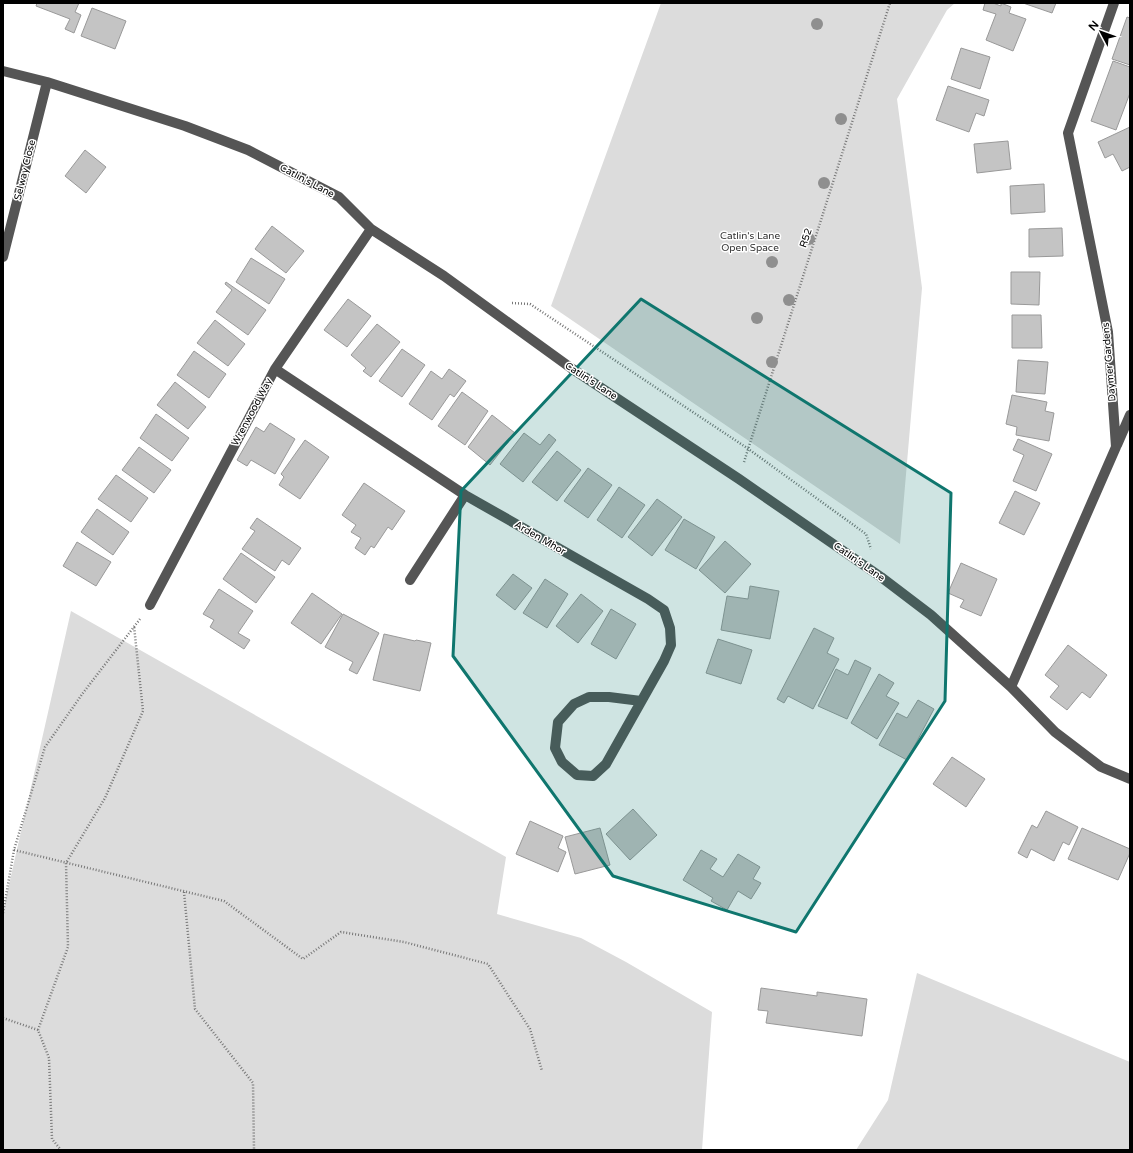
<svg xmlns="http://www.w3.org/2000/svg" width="1133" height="1153" font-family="'Varela Round',sans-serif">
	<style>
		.green { fill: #dcdcdc }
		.building { fill: #c4c4c4; stroke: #999 }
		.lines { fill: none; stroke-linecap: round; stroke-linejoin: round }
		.path { stroke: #777; stroke-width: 2.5; stroke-dasharray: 1 2; stroke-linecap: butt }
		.minor { stroke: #555; stroke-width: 10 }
		.tree { fill: #8f8f8f }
		.marked { fill: #0f766e; fill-opacity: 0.2; stroke: #0f766e; stroke-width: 3; stroke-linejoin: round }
		.labels { text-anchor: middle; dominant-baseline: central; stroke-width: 3; stroke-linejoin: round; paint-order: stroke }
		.street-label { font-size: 10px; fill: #000; stroke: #fff }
		.park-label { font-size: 10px; fill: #333; stroke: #fff }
	</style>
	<rect width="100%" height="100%" fill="#fff"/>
	<!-- green -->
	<path class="green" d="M661 3H955L947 10 897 99 922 288 900 544 551 306Z
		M71 611 506 857 497 914 581 938 626 962 712 1012 702 1150H3V911Z
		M917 973 1130 1062V1150H856L888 1100Z"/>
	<!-- building -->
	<path class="building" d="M37 3H79L75 12 81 15 74 33 65 29 70 19 36 6Z
		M985 3H993L1001 6V3L1011 7 1009 13 1026 19 1013 51 986 40 996 14 983 10Z
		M1023 3H1056L1052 13Z
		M92 8 126 21 115 49 81 36Z
		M1127 17 1130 18V65L1112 59Z
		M961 48 990 57 980 89 951 79Z
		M1113 61 1130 67V93L1116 130 1091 121Z
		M948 86 989 100 984 116 976 113 969 132 936 120Z
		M1130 127V167L1122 171 1113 154 1105 158 1098 142Z
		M1008 141 1011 169 977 173 974 144Z
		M85 150 106 167 86 193 65 176Z
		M1044 184 1045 212 1011 214 1010 186Z
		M272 226 304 251 286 273 255 249Z
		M1062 228 1063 256 1029 257V229Z
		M251 258 285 279 269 304 236 282Z
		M1011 272H1040L1039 305 1011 304Z
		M226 282 266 310 248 335 216 312 232 290 225 284Z
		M348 299 371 316 347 347 324 330Z
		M1012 315H1041L1042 348H1012Z
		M215 320 245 344 228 366 197 343Z
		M377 324 400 342 371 377 363 371 366 368 351 355Z
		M402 349 425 365 402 397 379 381Z
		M194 351 226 374 209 398 177 375Z
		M1018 360 1048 362 1045 394 1016 392Z
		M449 369 466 381 454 397 450 394 432 420 409 404 431 371 442 379Z
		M175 382 206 407 188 429 157 405Z
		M462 392 488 411 465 445 438 426Z
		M1012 395 1047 402 1045 411 1054 413 1049 441 1016 435 1017 427 1006 424Z
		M156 414 189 438 172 461 140 438Z
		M492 415 515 433 490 465 468 447Z
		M270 423 295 439 275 474 251 460 247 466 237 460 256 427 264 432Z
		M524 433 540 445 549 434 556 440 523 482 500 464Z
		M1018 439 1052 454 1036 491 1013 481 1024 455 1013 450Z
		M305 440 329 457 300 499 279 485 284 477 281 474Z
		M139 447 171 470 154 493 122 470Z
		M557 451 581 470 557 501 532 482Z
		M588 468 612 485 588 518 564 501Z
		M116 475 148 498 131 522 98 499Z
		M364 483 405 511 392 530 388 527 374 548 371 546 365 555 355 548 361 538 351 532 356 525 342 515Z
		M619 487 645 505 622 538 597 520Z
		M1015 491 1040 503 1024 535 999 523Z
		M657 499 682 517 652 556 628 537Z
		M97 509 129 532 113 555 81 532Z
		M257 518 301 548 289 565 282 560 275 571 242 549 255 531 250 528Z
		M684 519 715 537 696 569 665 550Z
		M725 541 751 564 725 593 699 570Z
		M77 542 111 562 96 586 63 566Z
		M241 553 275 577 256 603 223 579Z
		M961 563 997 579 981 616 960 607 964 600 948 593Z
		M513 574 532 588 515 610 496 595Z
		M545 579 568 594 547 628 523 613Z
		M750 586 779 591 770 639 721 630 727 596 748 599Z
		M219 589 253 611 238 633 250 640 244 649 210 627 214 620 203 614Z
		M312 593 342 614 321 644 291 623Z
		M581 594 603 611 578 643 556 626Z
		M611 609 636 624 616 659 591 644Z
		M343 614 379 633 357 674 349 670 353 662 325 647Z
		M814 628 834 638 827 653 839 659 813 709 788 696 784 703 777 699Z
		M384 634 415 641 416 640 431 643 420 691 373 680Z
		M718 639 752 650 741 684 706 673Z
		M1068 645 1107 675 1090 698 1082 692 1067 710 1050 697 1059 686 1045 675Z
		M855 660 871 668 847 719 818 706 836 669 848 675Z
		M879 674 894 683 886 696 899 703 877 739 851 723Z
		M918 700 934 709 907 760 879 745 897 713 907 718Z
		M952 757 985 779 966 807 933 784Z
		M633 809 657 835 630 860 606 834Z
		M1046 811 1078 827 1069 845 1063 842 1054 861 1031 849 1027 858 1018 853 1032 825 1037 828Z
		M530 821 563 836 558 848 566 852 558 872 516 854Z
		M600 828 610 865 575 874 565 837Z
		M1082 828 1130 849V853L1118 880 1068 859Z
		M701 850 717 859 710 869 723 877 738 854 760 867 753 879 761 883 751 899 738 891 727 910 711 901 713 898 683 880Z
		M761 988 817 996V992L867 999 862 1036 766 1023 768 1011 758 1010Z"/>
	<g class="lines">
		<!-- path -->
		<path class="path" d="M512 303 530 304 747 448 866 534 871 549
			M744 462 890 3
			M14 850 224 901 303 959 341 932 404 942 488 964 530 1029 542 1071
			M184 892 195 1009 253 1083 254 1150
			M3 913 14 850 45 747 83 693 140 619
			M3 1018 38 1030 49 1058 52 1139 61 1150
			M38 1030 68 947 66 863 105 798 143 711 134 626"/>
		<!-- minor -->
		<path class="minor" d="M3 71 47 82 185 126 248 150 339 197 371 229 444 276 571 368 739 479 881 577 931 615 1011 687 1055 732 1101 767 1130 779
			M3 257 47 82
			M275 369 465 495 648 599 664 610 670 628 671 645 664 661 606 764 593 776 577 775 562 762 555 748 558 722 574 704 589 697H609L641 701
			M1117 445 1130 415
			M410 580 465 495
			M150 605 275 369 371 229
			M1011 687 1116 447 1108 332 1068 133 1114 3"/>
	</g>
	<!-- trees -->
	<g class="tree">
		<circle cx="817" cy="24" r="6"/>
		<circle cx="841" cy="119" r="6"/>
		<circle cx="824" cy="183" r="6"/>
		<circle cx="809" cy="239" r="6"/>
		<circle cx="772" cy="262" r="6"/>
		<circle cx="789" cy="300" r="6"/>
		<circle cx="757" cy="318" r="6"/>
		<circle cx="772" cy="362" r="6"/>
	</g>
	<!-- marked area -->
	<path class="marked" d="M641 299 951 493 945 701 796 932 613 876 453 656 461 491Z"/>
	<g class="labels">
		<!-- street labels -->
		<g class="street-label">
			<text transform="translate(25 170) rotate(-76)">Selway Close</text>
			<text transform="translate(307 181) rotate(28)">Catlin's Lane</text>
			<text transform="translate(806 238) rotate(-72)">R52</text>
			<text transform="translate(1109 362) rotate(-95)">Daymer Gardens</text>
			<text transform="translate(591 381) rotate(33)">Catlin's Lane</text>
			<text transform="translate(252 412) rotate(-62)">Wrenwood Way</text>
			<text transform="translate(540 538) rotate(30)">Arden Mhor</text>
			<text transform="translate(859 562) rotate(35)">Catlin's Lane</text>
		</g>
		<!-- park labels -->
		<g class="park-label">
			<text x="750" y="236">Catlin's Lane<tspan x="750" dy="12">Open Space</tspan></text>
		</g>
	</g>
	<!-- border -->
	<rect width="1133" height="1153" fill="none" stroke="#000000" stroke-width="8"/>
	<!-- north arrow -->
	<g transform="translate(1101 32) rotate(311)" stroke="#ffffff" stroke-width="3" paint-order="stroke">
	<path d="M0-3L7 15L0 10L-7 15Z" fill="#000000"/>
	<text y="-6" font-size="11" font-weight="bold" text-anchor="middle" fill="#000000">N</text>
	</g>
</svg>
